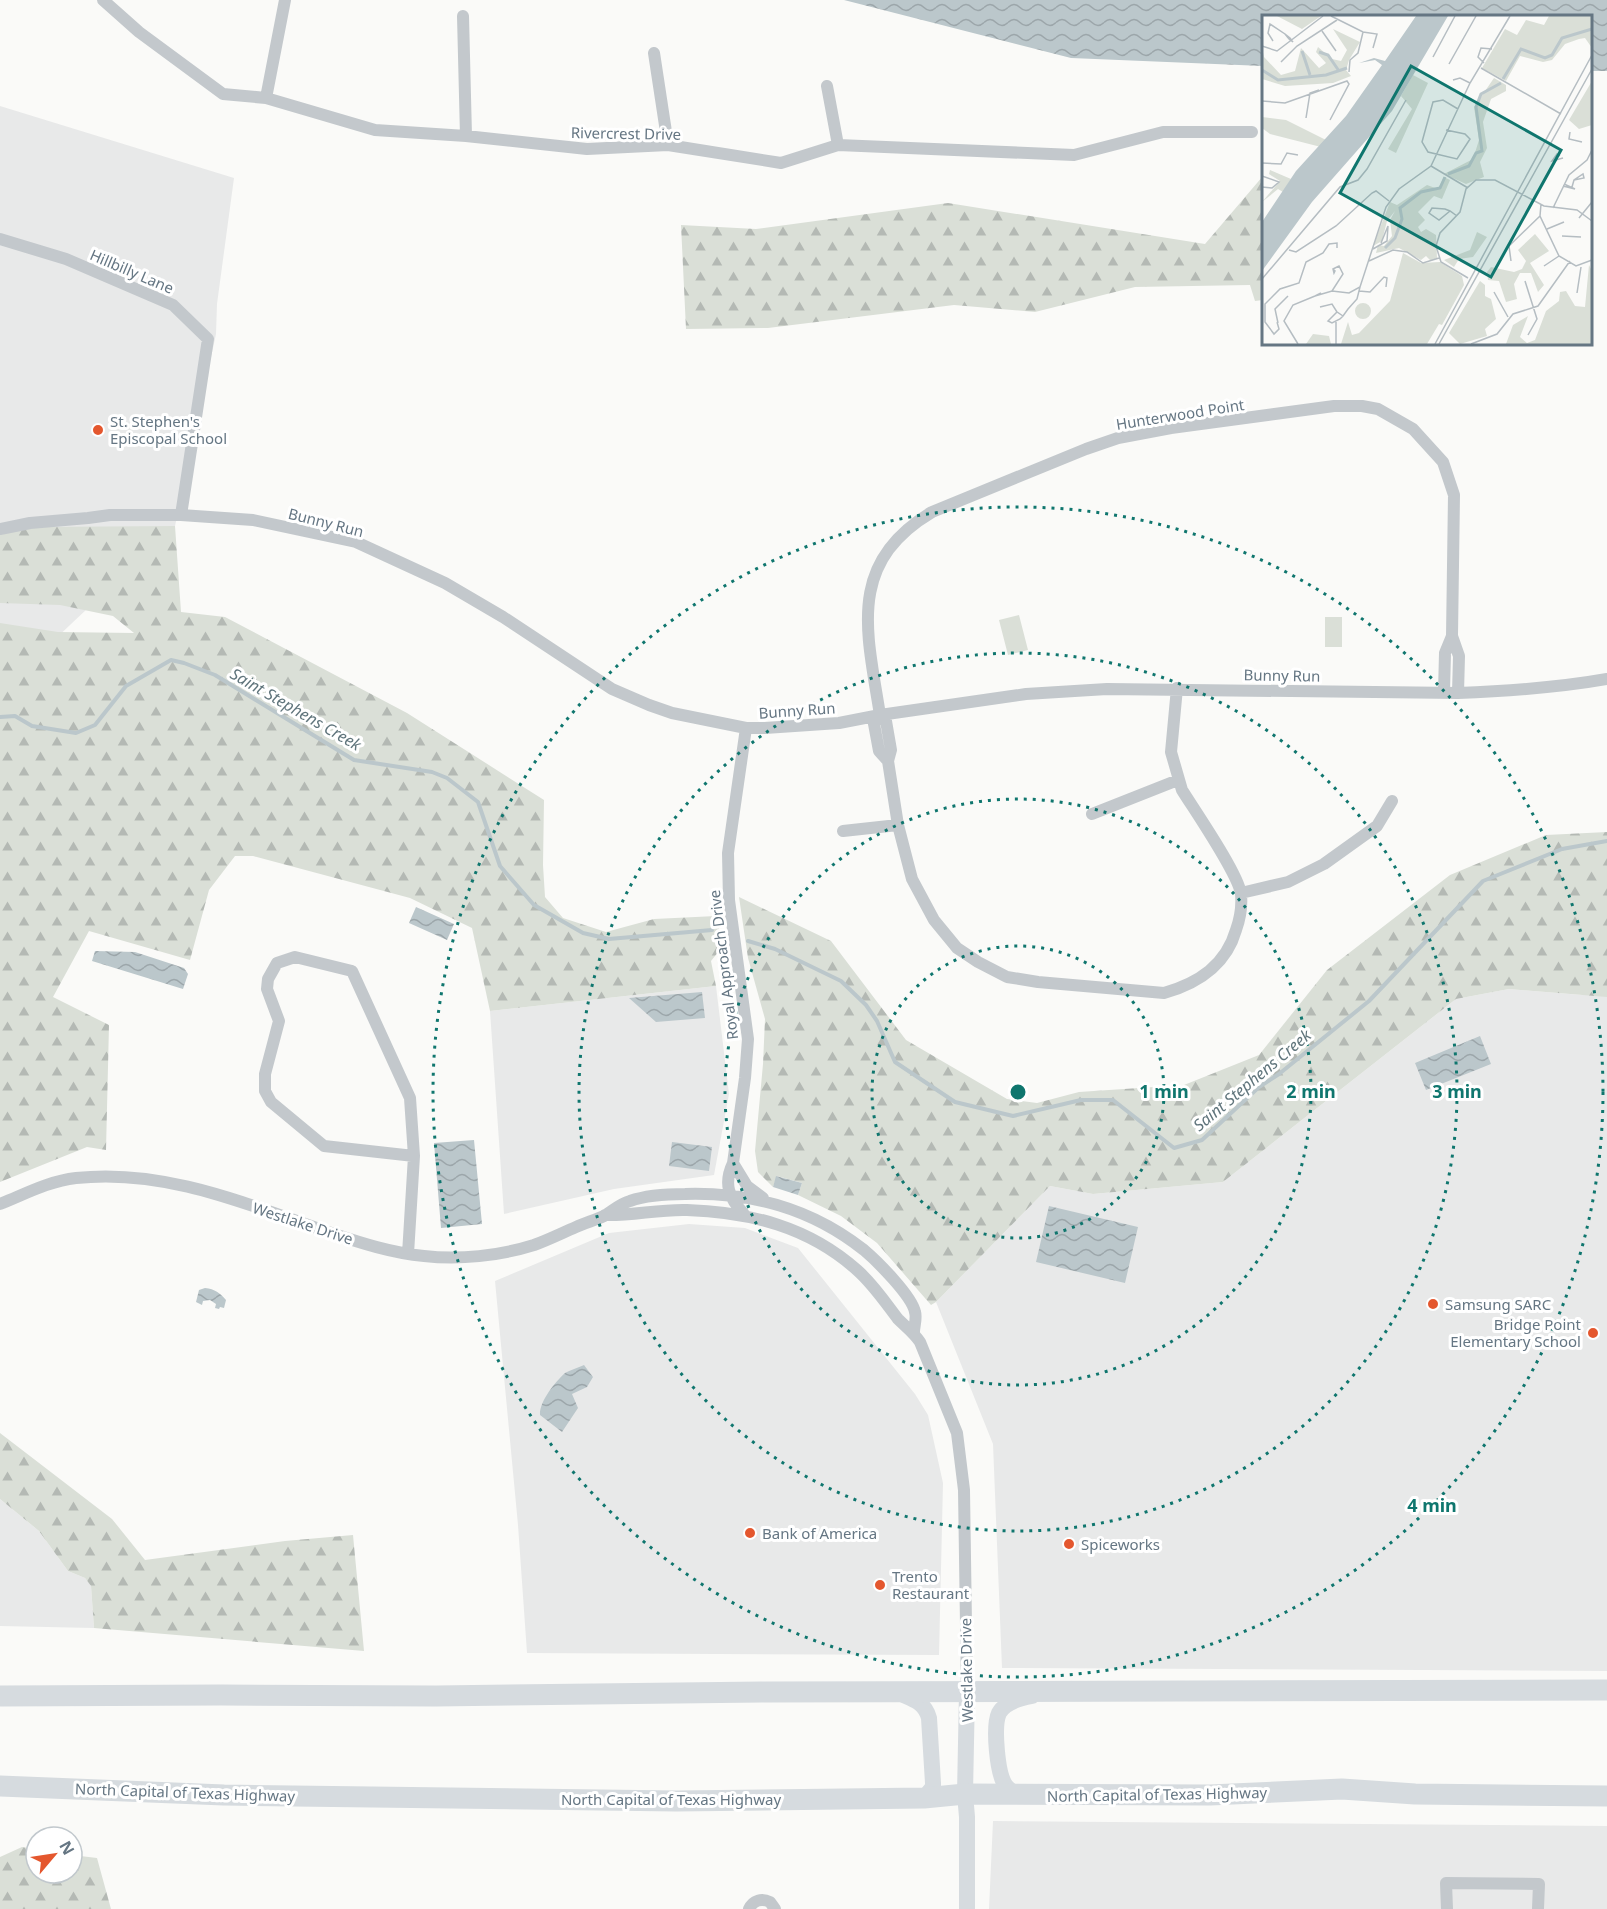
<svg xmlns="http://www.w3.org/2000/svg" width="1607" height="1909" font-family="'Noto Sans',sans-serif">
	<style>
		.built { fill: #e8e9e9 }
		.green { fill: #dadfd7 }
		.forest { fill: url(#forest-firs) }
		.water { fill: url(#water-waves) }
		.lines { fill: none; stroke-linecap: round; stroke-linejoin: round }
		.stream { stroke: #bbc7cb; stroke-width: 4 }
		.street { stroke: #c3c8cc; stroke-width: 12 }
		.secondary { stroke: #d6dbdf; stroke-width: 16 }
		.highway { stroke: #d6dbdf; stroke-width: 21 }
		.ring { fill: none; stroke: #0f766e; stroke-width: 3; stroke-dasharray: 3 6 }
		.poi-dot { fill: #e4572e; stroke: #fff; stroke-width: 2 }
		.labels { text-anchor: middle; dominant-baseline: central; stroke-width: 6; stroke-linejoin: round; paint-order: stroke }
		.street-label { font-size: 15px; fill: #657683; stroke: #fff }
		.poi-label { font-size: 15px; fill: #657683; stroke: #fff; text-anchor: start }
		.water-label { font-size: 16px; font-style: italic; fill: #60757c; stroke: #fff }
		.inset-river { fill: none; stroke: #bbc7cb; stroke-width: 3 }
		.inset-road { fill: none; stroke: #b5bdc2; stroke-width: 1.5 }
		.view { fill: #0f766e; fill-opacity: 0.15; stroke: #0f766e; stroke-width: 3 }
		.inset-edge { fill: none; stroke: #657683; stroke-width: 3 }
		.centre { fill: #0f766e; stroke: #fff; stroke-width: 3 }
		.ring-label { font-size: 18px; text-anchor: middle; font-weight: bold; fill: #0f766e; stroke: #fff; stroke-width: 6; stroke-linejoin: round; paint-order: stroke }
	</style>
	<defs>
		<pattern id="forest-firs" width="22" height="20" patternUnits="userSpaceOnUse" patternTransform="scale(1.5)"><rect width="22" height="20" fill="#dadfd7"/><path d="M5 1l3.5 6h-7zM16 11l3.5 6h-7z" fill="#b4b9b4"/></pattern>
		<pattern id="water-waves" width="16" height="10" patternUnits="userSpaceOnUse" patternTransform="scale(1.5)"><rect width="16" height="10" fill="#bbc7cb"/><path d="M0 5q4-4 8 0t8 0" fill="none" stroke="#9ca6aa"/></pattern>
	</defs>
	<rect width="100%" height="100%" fill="#fafaf8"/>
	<!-- built -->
	<path class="built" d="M0 106 234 178 217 304 216 334 175 526 0 691Z
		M716 986 729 1094 714 1175 614 1189 504 1214 490 1011Z
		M1607 988V1671L1002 1668 993 1444 936 1302 1050 1186 1093 1194 1223 1182 1456 999 1509 989 1582 995Z
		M689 1224 745 1228 798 1248 915 1394 928 1415 943 1483 939 1655 527 1653 518 1525 495 1281 609 1233Z
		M0 1499 39 1531 68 1571 85 1578 91 1586 94 1628 0 1626Z
		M993 1821 1607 1826V1909H989Z"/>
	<!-- green -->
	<path class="green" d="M1019 615 1028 650 1008 655 999 620Z
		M1325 617H1342V647H1325Z"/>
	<!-- forest -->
	<path class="forest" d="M1263 176V300L1255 301 1250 285 1135 287 1035 312 954 305 768 328 686 329 681 225 756 229 948 203 1205 244Z
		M175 526 181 612 225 617 407 713 544 800 543 865 545 897 563 918 606 932 654 919 716 916 723 946 711 961 716 986 490 1011 472 928 410 898 253 856H235L209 890 190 960 89 931 53 997 109 1025 106 1150 87 1147 0 1182V623L58 632 134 633 113 616 60 605 0 603V535L32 527Z
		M1607 832V997L1509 989 1456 999 1223 1182 1093 1194 1050 1186 936 1302 931 1305 877 1243 841 1216 798 1195 802 1183 777 1176 773 1187 758 1172 755 1151 763 1064 765 1019 748 958 739 897 831 941 906 1040 1007 1099 1037 1103 1079 1092 1184 1085 1259 1055 1327 970 1450 875 1546 835Z
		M0 1433 112 1519 145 1560 285 1541 353 1535 364 1651 94 1628 91 1586 85 1578 68 1571 39 1531 0 1499Z
		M22 1847 36 1849V1873H72V1855L97 1858 111 1909H0V1857Z"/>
	<!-- water -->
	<path class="water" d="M844 0H1607V71H1591L1590 16H1264L1263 66 1071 58Z
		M416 907 454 924 447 940 409 923Z
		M95 951 135 952 184 968 188 974 183 989 92 961Z
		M702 992 705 1018 656 1022 629 998Z
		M1480 1036 1491 1064 1426 1090 1415 1063Z
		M474 1140 482 1224 441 1228 434 1143Z
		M672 1142 712 1147 709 1171 669 1166Z
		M776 1176 802 1183 798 1195 773 1187Z
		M1049 1206 1138 1227 1125 1283 1036 1262Z
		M205 1288C215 1289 220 1293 226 1300L224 1308 220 1307 219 1309 215 1308 216 1304 210 1300 203 1301 202 1305 196 1302 199 1290Z
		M584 1365 593 1377 587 1387 572 1394 578 1408 562 1432 540 1415C539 1402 555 1382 565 1373 570 1370 578 1368 584 1365Z"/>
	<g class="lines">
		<!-- stream -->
		<path class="stream" d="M0 717 15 716 32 726 76 733 95 725 126 686 171 660 184 663 215 675 354 760 432 772 447 778 478 802 500 866 534 905 583 933 609 939 712 930
			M748 941 775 949 841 981 866 1005 877 1021 895 1062 955 1102 1013 1116 1081 1100H1113L1174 1148 1202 1140 1259 1087 1279 1074 1369 1001 1483 881 1562 849 1607 841"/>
		<!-- street -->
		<path class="street" d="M103 0 139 32 223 94 266 98 375 130 466 136 587 149 668 145 781 163 838 145 1074 155 1163 132H1252
			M463 16 466 136
			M654 53 668 145
			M827 86 838 145
			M266 98 285 0
			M0 239 66 259 173 305 208 339 181 515
			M0 529 30 523 88 518 110 515H181L253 520 356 542 445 583 503 617 612 689 649 705 672 713 746 728H765L839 723 880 715 1026 694 1107 689 1458 693C1508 691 1557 688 1607 679
			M1452 636 1459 656 1458 693
			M880 715C867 632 846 563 932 512L1086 449 1118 438 1171 428 1334 406H1362L1378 409 1413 429 1443 462 1454 495 1452 636 1445 653 1444 692
			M880 715 886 721 891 750 888 761 898 825 912 879 934 920 957 948 978 962 1007 977 1038 982 1164 993C1199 983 1226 965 1236 930 1240 919 1242 905 1241 894 1238 873 1195 811 1182 790L1171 752 1177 688
			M880 715 874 724 879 751 888 761
			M1092 814 1178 780
			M843 831 898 825
			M1241 893 1288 882 1324 864 1377 826 1392 801
			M733 1163 747 1186 763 1198
			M0 1204C25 1194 49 1181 76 1178 165 1168 249 1205 331 1233 361 1243 392 1253 424 1256 459 1260 499 1256 534 1245 548 1240 562 1233 576 1227 585 1223 595 1220 604 1216 613 1211 619 1204 630 1201 647 1195 667 1194 685 1194 752 1192 811 1208 864 1250 877 1261 912 1296 915 1312 917 1318 914 1326 914 1332
			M744 1214C729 1198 723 1184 733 1163L745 1078 748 1039 729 900 728 853 746 728
			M605 1215C632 1216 659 1209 687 1210 750 1212 809 1227 857 1270 873 1284 885 1302 898 1319 906 1327 914 1333 920 1342L957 1433 964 1490 967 1692
			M408 1254 414 1156 410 1098 352 971 295 957 277 963 268 979 267 989 279 1021 265 1074V1091L271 1102 324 1146 414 1156
			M749 1909C753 1900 762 1898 770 1902L775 1909
			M1447 1909 1446 1883 1539 1884 1538 1909"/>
		<!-- secondary -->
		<path class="secondary" d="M901 1694C915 1700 925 1703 929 1718L933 1783V1787L924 1798
			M1017 1795C1014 1793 1009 1790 1006 1786 997 1775 993 1726 999 1713 1005 1702 1021 1698 1032 1696
			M967 1909V1817L965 1794 967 1692"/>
		<!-- highway -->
		<path class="highway" d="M0 1696 221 1695 436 1696 762 1692 1607 1690
			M0 1786 224 1795 676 1801 924 1798 965 1794 1210 1795 1342 1789 1415 1794 1607 1796"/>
	</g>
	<!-- distance rings -->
	<g class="ring">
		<circle cx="1018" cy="1092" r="146"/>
		<circle cx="1018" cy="1092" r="293"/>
		<circle cx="1018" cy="1092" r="439"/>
		<circle cx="1018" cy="1092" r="585"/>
	</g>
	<!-- markers -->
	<g class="poi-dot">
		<circle cx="98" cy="430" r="6"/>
		<circle cx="1433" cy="1304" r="6"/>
		<circle cx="1593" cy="1333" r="6"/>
		<circle cx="750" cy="1533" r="6"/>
		<circle cx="1069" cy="1544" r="6"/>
		<circle cx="880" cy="1585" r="6"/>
	</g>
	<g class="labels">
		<!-- street labels -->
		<g class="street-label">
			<text transform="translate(626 133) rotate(1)">Rivercrest Drive</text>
			<text transform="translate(132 271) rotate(23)">Hillbilly Lane</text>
			<text transform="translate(1180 414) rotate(-9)">Hunterwood Point</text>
			<text transform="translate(326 522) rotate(14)">Bunny Run</text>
			<text transform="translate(1282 675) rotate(1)">Bunny Run</text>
			<text transform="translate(797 710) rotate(-4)">Bunny Run</text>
			<text transform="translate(723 965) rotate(-97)">Royal Approach Drive</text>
			<text transform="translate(303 1223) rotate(18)">Westlake Drive</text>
			<text transform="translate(966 1670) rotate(-91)">Westlake Drive</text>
			<text transform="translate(185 1792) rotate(2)">North Capital of Texas Highway</text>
			<text transform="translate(1157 1794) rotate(-1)">North Capital of Texas Highway</text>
			<text x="671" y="1799">North Capital of Texas Highway</text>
		</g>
		<!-- poi labels -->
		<g class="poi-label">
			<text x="110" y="421">St. Stephen's<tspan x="110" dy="17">Episcopal School</tspan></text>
			<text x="1445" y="1304">Samsung SARC</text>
			<text x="1581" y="1324" text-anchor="end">Bridge Point<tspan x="1581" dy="17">Elementary School</tspan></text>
			<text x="762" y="1533">Bank of America</text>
			<text x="1081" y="1544">Spiceworks</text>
			<text x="892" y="1576">Trento<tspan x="892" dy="17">Restaurant</tspan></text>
		</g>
		<!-- water labels -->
		<g class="water-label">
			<text transform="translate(296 709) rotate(30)">Saint Stephens Creek</text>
			<text transform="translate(1252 1080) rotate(-40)">Saint Stephens Creek</text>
		</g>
	</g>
	<!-- overview -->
	<g transform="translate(1262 15)">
		<rect width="330" height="330" fill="#fafaf8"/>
		<path d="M330 66V110L317 114 307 105ZM93 296a8 8 0 1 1 16 0a8 8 0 1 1-16 0ZM51 319 67 321 69 329H44Z" fill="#dadfd7"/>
		<path d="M15 1H59L40 14ZM287 1H330V33L323 23 317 24 303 29 290 45 281 47 258 41 244 66 220 53 243 14 255 20 264 5 282 10ZM71 14 98 27 87 45 84 55 89 61 71 68 23 71 0 64V33L2 42 19 60 33 56 39 33 57 53 64 48 54 37 56 32 70 44 79 46 85 35ZM151 60 166 68 134 138 126 134 150 94 139 81ZM232 63 244 70V76L229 84 221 107 225 133 218 147 222 162 204 169 182 159 211 144 217 125 212 92ZM0 102 24 105 64 125 59 132 8 119 0 113ZM8 155 29 164 21 177 16 174 0 187 18 166 7 159ZM182 162 188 165 180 184 172 181 156 197 163 205 156 212 159 217 164 214 174 220 175 243 169 246 164 241 159 245 137 233 114 238 116 230 122 231 130 221 128 205 133 196 125 206 120 226 111 231 128 187 135 190 165 170 176 174ZM215 217 225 222 211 242 197 244 192 252 182 245 208 235ZM273 219 287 236 268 248 282 270 276 277 269 258H258L252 269 255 284 244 287 237 266 226 265 225 257 229 252 252 257 260 254 264 246 256 235ZM141 238 159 248 178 247 200 261 202 270 180 310 177 309 165 329H79L86 307 90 320 97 318 128 286ZM327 250 330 256V329H244L251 310 266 301 258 322 265 328 273 325 284 296 297 286 298 277 304 276 313 291 323 292ZM218 266 223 270V281L229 284 234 304 223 314 225 321 198 329 187 318Z" fill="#dadfd7"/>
		<path d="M154 1H186L130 96 50 187 0 256V207L34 156 84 101 120 50 113 45 97 48 112 43 123 46Z" fill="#bbc7cb"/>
		<path class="inset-river" d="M40 36 48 60M57 37 66 40 77 56M0 55 16 65 64 60 85 53M241 64 259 34 283 43 290 40 300 23 330 14M186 159 207 151 214 138 220 136 214 92 219 79 239 68M123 233 133 223 140 204 138 193 159 177 178 173 183 162"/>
		<path class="inset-road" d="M69 1 101 17 115 19 111 33M60 16 74 36M23 19 28 23 31 27 27 24ZM11 26 6 18 8 9 23 19M0 31 15 36 61 1M171 42 193 1M19 47 35 31 75 5M222 48 216 42 219 33 230 34M187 49 214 1M219 53 299 99M87 57 88 45 96 38 101 17M191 65 198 63 208 68M0 86 23 88 85 66 87 69 68 105M44 103 48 78 57 75M184 115 203 119 208 124 195 144 166 137 160 127 171 87 181 85 196 94M308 117 307 124 320 127M298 141 295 139 290 146 301 143M0 148 19 149 25 138 36 140M169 151 206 173M0 161 17 167 10 173 0 172M301 171 313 174 302 169M310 172 312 165 321 159 322 163 312 165M279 189 278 201 297 241 314 251 330 245M291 193 307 160 325 145 330 135M188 196 177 205 167 198 170 193 183 194 188 196 195 201M317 203 330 187M285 214 302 207M300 221 319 222M111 234 125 226 126 211 119 228M27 235 34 237 74 211 110 178 114 176 127 186M107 246 131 235 145 237 161 248 177 243M249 246 247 231 278 201M282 251 297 241M206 263 179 247 174 231 178 218 198 197 204 174 214 165H233L282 191 315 195 330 206M0 264 78 172 96 165 105 154 144 85M263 266 275 304 266 320M70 276 81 259 77 251 71 254 72 258 73 256 71 254M97 276 108 277 122 262 125 263 124 272M232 277 246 302M59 278 53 281 70 276 87 278 98 272 124 192 137 174 169 151 208 68 248 1M315 278 319 252M58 292 70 289 75 297M81 301 75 297 66 306 70 308 78 304 81 301 86 294 95 284 98 272M15 307 17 314 12 319 3 307V289L18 274 37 268 44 247 61 238 67 229 75 228V233M16 308 13 294 26 281M36 329 22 306 31 290 53 281M74 329V307M173 329 330 40M177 329 330 54M209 329 235 319 251 299 276 291 308 246"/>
		<path class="view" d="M149 51 299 135 229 262 78 178Z"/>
		<rect width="330" height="330" class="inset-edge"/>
	</g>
	<circle cx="1018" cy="1092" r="9" class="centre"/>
	<g class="ring-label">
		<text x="1164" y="1098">1 min</text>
		<text x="1311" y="1098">2 min</text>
		<text x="1457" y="1098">3 min</text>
		<text x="1432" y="1512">4 min</text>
	</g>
	<!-- north arrow -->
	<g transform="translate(54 1855) rotate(61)"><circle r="28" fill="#ffffff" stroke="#c1c8cd" stroke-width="1.5"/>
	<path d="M0-4.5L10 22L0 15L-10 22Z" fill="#e4572e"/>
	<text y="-9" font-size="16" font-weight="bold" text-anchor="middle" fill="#657683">N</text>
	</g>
</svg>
